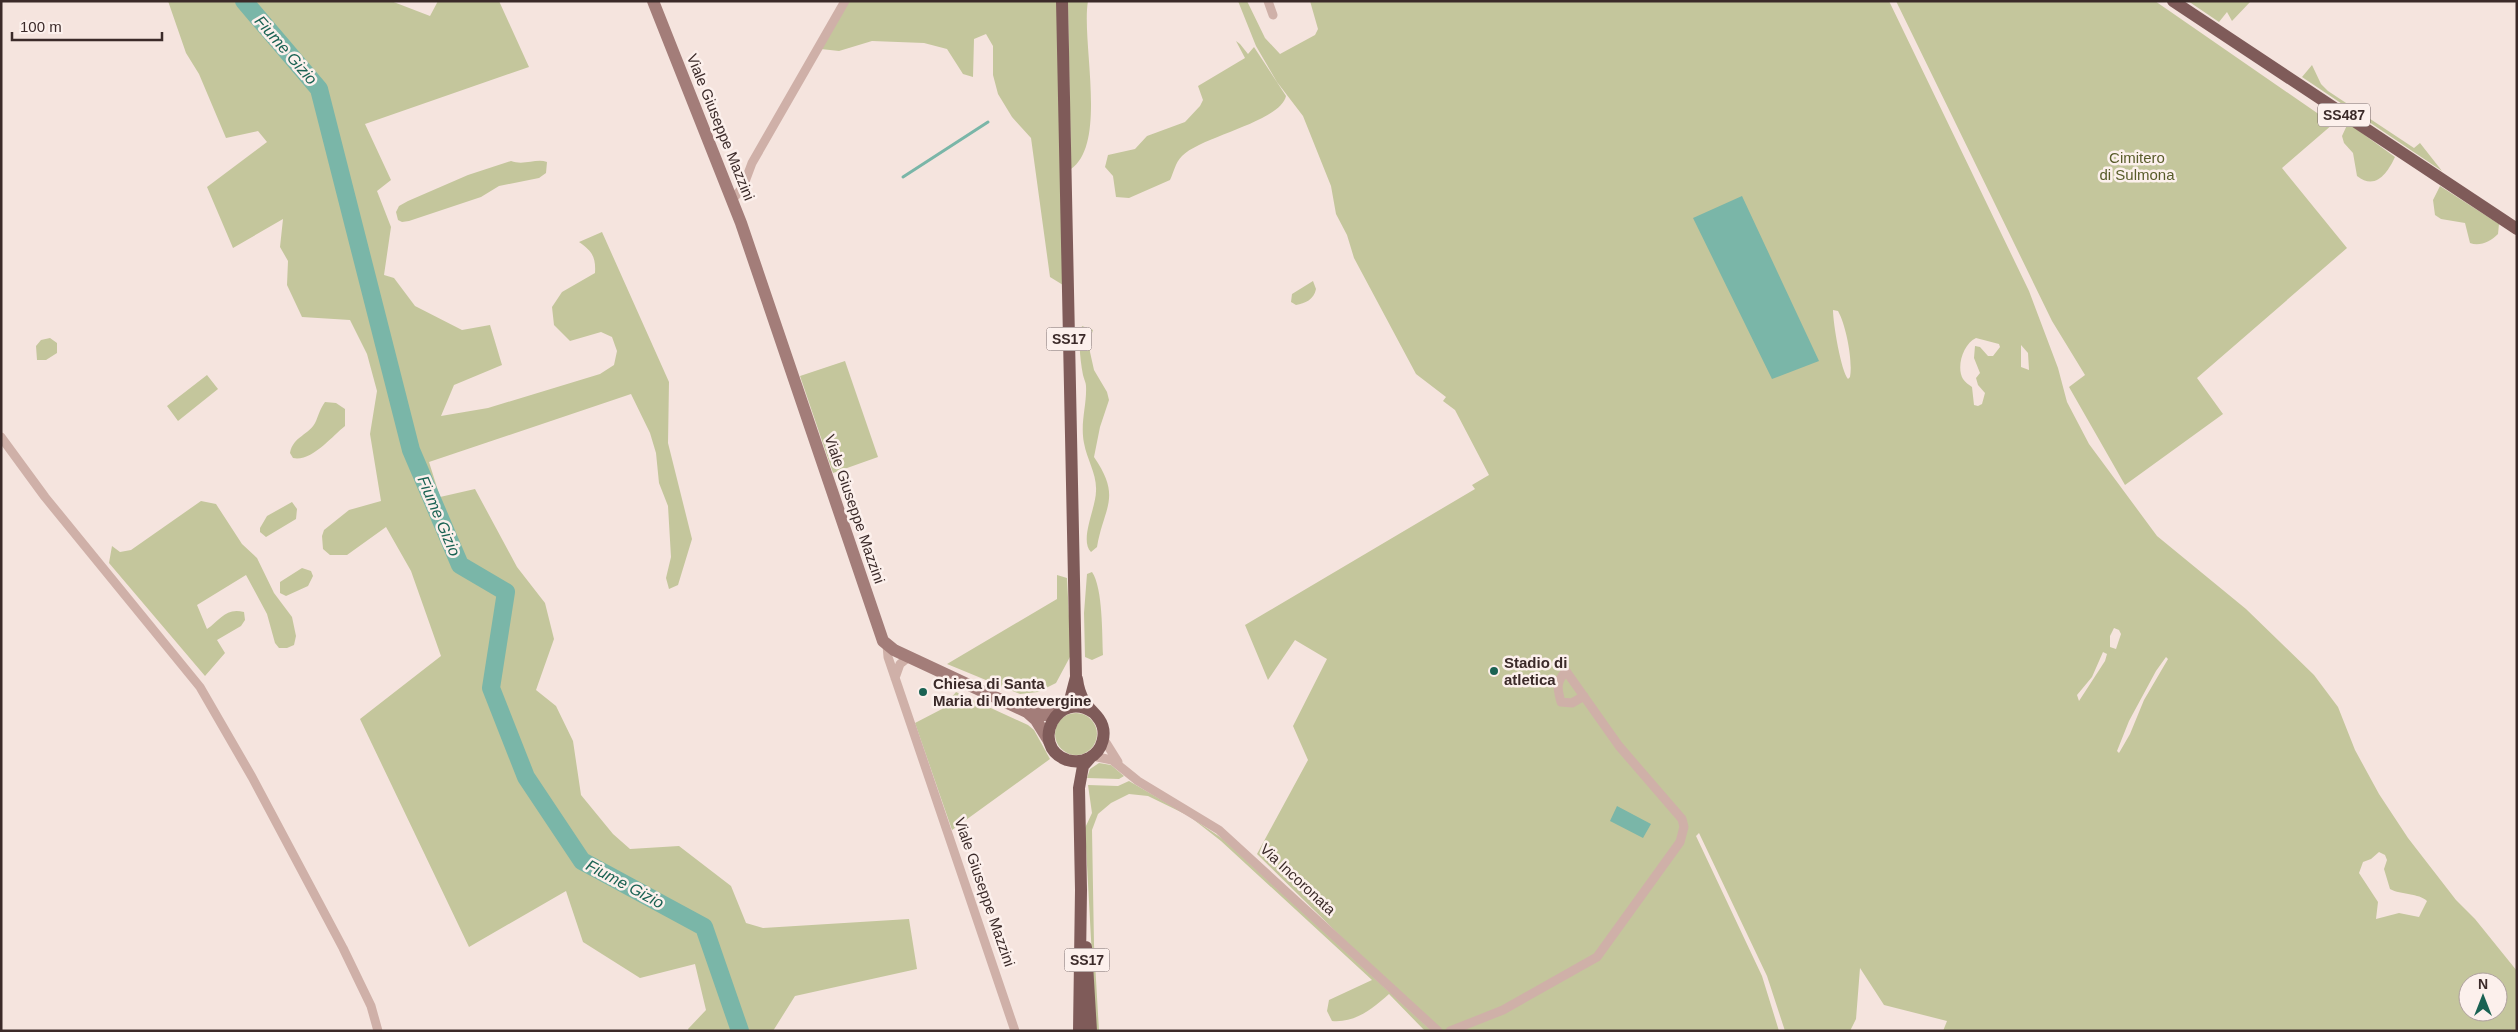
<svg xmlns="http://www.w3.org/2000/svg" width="2518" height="1032" font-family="Arial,sans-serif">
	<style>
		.green { fill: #c4c69c; fill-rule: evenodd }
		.water { fill: #7ab6a8 }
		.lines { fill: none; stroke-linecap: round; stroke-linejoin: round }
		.stream { stroke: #7ab6a8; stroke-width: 3 }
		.river { stroke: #7ab6a8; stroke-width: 18 }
		.minor { stroke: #cfb0a8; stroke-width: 9 }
		.secondary { stroke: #a37d79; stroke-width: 12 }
		.primary { stroke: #7f5b59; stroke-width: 12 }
		.poi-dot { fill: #1a6253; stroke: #fcf0ec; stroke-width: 2 }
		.labels { text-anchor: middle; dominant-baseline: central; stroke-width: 5; stroke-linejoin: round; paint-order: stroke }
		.shield { fill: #fcf0ec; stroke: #756564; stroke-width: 1 }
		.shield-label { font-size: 14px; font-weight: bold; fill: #3b2a29 }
		.street-label { font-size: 15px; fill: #3b2a29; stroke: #fcf0ec }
		.park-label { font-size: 15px; fill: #585c2a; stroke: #fcf0ec }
		.poi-label { font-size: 15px; font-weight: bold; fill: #3b2a29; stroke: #fcf0ec; text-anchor: start }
		.water-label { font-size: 16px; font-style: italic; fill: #1a6253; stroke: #fcf0ec }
	</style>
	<rect width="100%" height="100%" fill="#f5e4de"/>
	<!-- green -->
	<path class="green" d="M168 1H391L430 16 438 1H499L529 67 365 124 391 180 377 191 391 227 384 275 394 278 415 306 462 330 490 325 502 365 454 385 441 416 488 408 600 374 614 365 617 351 612 337 601 332 570 341 554 325 552 307 562 292 595 273C596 257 592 251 579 242L602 232 669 382 668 443 692 539 678 585 669 589 666 578 671 557 668 506 659 483 656 453 650 433 631 394 429 462 440 497 475 489 517 567 545 603 554 639 536 690 556 706 573 741 581 795 613 834 630 849 679 846 731 886 746 923 763 928 909 919 917 969 795 996 773 1031H689L688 1029 706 1010 695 964 640 978 583 942 566 891 469 947 360 719 441 656 411 571 386 527 347 555H330L323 549 322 536 324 530 349 510 381 501 370 434 377 391 367 354 350 320 302 317 287 285 288 261 280 247 283 219 233 248 207 187 267 142 258 131 226 138 199 74 186 53Z
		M849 1H1057L1063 285 1050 277 1031 138 1012 117 998 94 993 75V46L986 34 974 39 973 77 963 74 947 49 924 43 872 41 839 51 821 49Z
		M1068 1H1088C1081 41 1108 143 1071 169Z
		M1238 1H1247L1265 38 1280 54 1315 35 1318 29 1310 1H1889L2029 291 2058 368 2067 402 2089 444 2157 536 2246 609 2314 675 2338 707 2355 750 2379 794 2408 838 2456 900 2475 919 2517 971V1031H1943L1947 1021 1884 1005 1860 968 1856 1019 1850 1031H1785L1767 976 1699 833 1696 836 1762 976 1779 1031H1437L1257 854 1308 760 1293 726 1327 659 1295 640 1268 680 1245 625 1475 489 1472 485 1489 475 1455 410 1443 401 1446 397 1416 374 1354 258 1347 235 1336 214 1331 186 1303 116 1277 82 1256 46ZM1833 310 1838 311C1846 325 1853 361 1850 377L1848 379C1841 371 1833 323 1833 310ZM1976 338 1999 344 2000 347 1993 356H1988L1980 347 1975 346 1974 358 1980 373 1976 378 1978 385 1985 393 1982 404 1978 406 1974 405 1972 387C1969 385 1965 382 1963 379 1956 367 1963 344 1976 338ZM2021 345 2028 353 2029 370 2021 367ZM2114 628 2119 630 2121 634 2116 649 2110 647V636ZM2103 652 2107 654 2105 661 2079 701 2077 695 2092 677ZM2166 657 2168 659 2144 700 2130 734 2119 753 2117 751 2129 721 2156 671ZM2379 852 2385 855 2387 860 2384 869 2390 889C2401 895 2419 893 2427 901L2419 917 2399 913 2376 919 2378 902 2359 873 2363 862 2371 859ZM2468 982H2498V1012H2468Z
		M1896 1H2155L2333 124 2282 168 2347 248 2197 378 2223 414 2125 485 2069 387 2085 375 2052 321Z
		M2188 1H2251L2232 21 2227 12 2219 22Z
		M1236 41 1240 44 1248 54 1254 47 1286 96C1280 122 1202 136 1182 156 1175 163 1174 172 1170 180L1129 198 1116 197 1113 176 1105 167 1108 155 1135 149 1147 136 1185 122 1200 106 1203 100 1198 86 1245 58Z
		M2312 65 2321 84 2328 91 2414 148 2420 143 2442 171 2302 77Z
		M2348 123 2395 157C2388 172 2376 191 2357 176L2353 153 2344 143 2342 136Z
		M511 161C524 166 536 158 547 162L546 173 539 178 499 186 481 197 409 221 402 222 398 220 396 212 399 206 408 201 468 175Z
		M2440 186 2499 224 2498 234C2491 241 2480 247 2470 243L2465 223 2441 219 2435 215 2433 200Z
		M1313 281 1316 289C1314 300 1305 303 1296 305L1291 302 1292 294Z
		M1082 326 1093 330 1089 343 1090 352 1094 370 1107 392 1109 400 1100 427 1094 457C1122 498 1104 506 1097 547L1091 552C1079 540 1096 508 1096 491 1097 474 1087 460 1084 443 1080 423 1087 405 1086 386 1086 383 1084 379 1083 375 1080 359 1078 342 1082 326Z
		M50 338 57 343V353L46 360H37L36 346 41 340Z
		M845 361 878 457 833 473 800 376Z
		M207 375 218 389 178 421 167 406Z
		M325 402 336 403 345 409V426C332 436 312 462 293 458L290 453C293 436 310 435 316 421 319 414 320 409 325 402Z
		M201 501 216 504 242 544 257 558 274 593 292 617 296 636 294 645 287 648H279L275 643 267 614 246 575 197 605 207 629C220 620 226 607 244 612L245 620 241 626 217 640 225 653 205 676 109 563 112 546 120 552 131 550Z
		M292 502 297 509 296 519 266 537 260 532V528L267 516Z
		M302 568 311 571 313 576 308 586 286 596 280 593V582Z
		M1092 572C1103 588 1102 635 1103 655L1092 660 1085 657 1084 613 1087 574Z
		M1057 575 1067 578 1071 655 1056 683 1038 692 1020 694 947 664 1057 599Z
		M956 692 1028 725 1034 730 1050 759 952 830 915 723 942 709Z
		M1055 734a21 21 0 1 1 42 0a21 21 0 1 1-42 0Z
		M1099 763 1111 765 1124 776 1119 779 1087 778 1090 769Z
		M1129 781 1189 816 1223 839 1432 1031H1425L1389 994C1372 1009 1355 1023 1332 1021L1327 1011 1329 1000 1372 980 1221 841 1189 816 1148 796 1129 794 1111 803 1098 814 1092 830 1094 945 1099 1031H1096L1085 828 1092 813 1088 785 1118 786Z"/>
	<!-- water -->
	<path class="water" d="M1742 196 1819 361 1772 379 1693 218Z
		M1617 806 1651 824 1643 838 1610 821Z"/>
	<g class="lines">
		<!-- stream -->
		<path class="stream" d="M903 177 988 122"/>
		<!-- river -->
		<path class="river" d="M244 1 319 89 411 450 460 565 506 592 491 688 526 777 582 861 704 927 740 1031"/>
		<!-- minor -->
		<path class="minor" d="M1268 1 1273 15
			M732 200 743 187 752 163 845 1
			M1 437 45 497 200 687 252 777 343 948 371 1006 378 1031
			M887 645 888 657 1015 1031
			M895 678 900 664 909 657
			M1103 738 1118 762
			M1092 756 1112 760 1138 781 1219 830 1438 1031
			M1450 1031 1503 1010 1597 957 1680 842 1684 827 1682 819 1619 746 1566 671C1556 682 1557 688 1561 702L1572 703 1584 696"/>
		<!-- secondary -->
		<path class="secondary" d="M653 1 741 223 883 641 894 650 1027 712 1036 720 1049 741
			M1027 712 1046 715 1058 713"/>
		<!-- primary -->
		<path class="primary" d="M2173 1 2517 229
			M1077 679C1078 687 1080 694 1084 701 1088 708 1094 712 1099 719 1108 732 1103 751 1089 758 1082 762 1074 762 1067 760 1028 746 1058 687 1094 713
			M1061 711 1070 700 1076 677 1062 1
			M1086 947 1091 1031
			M1079 1031 1081 890 1079 788 1083 766 1090 758"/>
	</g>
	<!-- markers -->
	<g class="poi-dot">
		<circle cx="1494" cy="671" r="5"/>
		<circle cx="923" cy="692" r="5"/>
	</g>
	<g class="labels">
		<!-- shield labels -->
		<g class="shield">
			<rect x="2318" y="103.5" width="52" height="23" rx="4"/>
			<rect x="1046.5" y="327.5" width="45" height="23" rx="4"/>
			<rect x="1064.5" y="948.5" width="45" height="23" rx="4"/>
		</g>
		<g class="shield-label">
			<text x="2344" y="115">SS487</text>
			<text x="1069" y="339">SS17</text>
			<text x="1087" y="960">SS17</text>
		</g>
		<!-- street labels -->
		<g class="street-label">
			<text transform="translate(721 127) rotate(68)">Viale Giuseppe Mazzini</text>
			<text transform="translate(855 509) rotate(71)">Viale Giuseppe Mazzini</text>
			<text transform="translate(1298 879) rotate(43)">Via Incoronata</text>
			<text transform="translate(985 892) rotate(71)">Viale Giuseppe Mazzini</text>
		</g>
		<!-- park labels -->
		<g class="park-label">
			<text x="2137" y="157">Cimitero<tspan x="2137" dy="17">di Sulmona</tspan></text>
		</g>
		<!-- poi labels -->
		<g class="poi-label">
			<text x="1504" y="662">Stadio di<tspan x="1504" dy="17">atletica</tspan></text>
			<text x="933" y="683">Chiesa di Santa<tspan x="933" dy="17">Maria di Montevergine</tspan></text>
		</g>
		<!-- water labels -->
		<g class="water-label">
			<text transform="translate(286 50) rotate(49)">Fiume Gizio</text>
			<text transform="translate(439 516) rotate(67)">Fiume Gizio</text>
			<text transform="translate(625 884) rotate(28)">Fiume Gizio</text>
		</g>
	</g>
	<!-- border -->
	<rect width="2518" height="1032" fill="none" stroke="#3b2a29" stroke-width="5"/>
	<!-- north arrow -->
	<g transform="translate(2483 997)"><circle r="24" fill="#fcf0ec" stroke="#afa19e"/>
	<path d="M0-4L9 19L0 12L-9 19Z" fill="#1a6253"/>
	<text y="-8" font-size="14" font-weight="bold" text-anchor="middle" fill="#3b2a29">N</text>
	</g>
	<!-- scale -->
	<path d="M12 32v8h150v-8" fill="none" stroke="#3b2a29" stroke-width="2.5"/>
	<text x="20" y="32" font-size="15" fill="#3b2a29" stroke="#fcf0ec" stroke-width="4" paint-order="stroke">100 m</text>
</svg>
